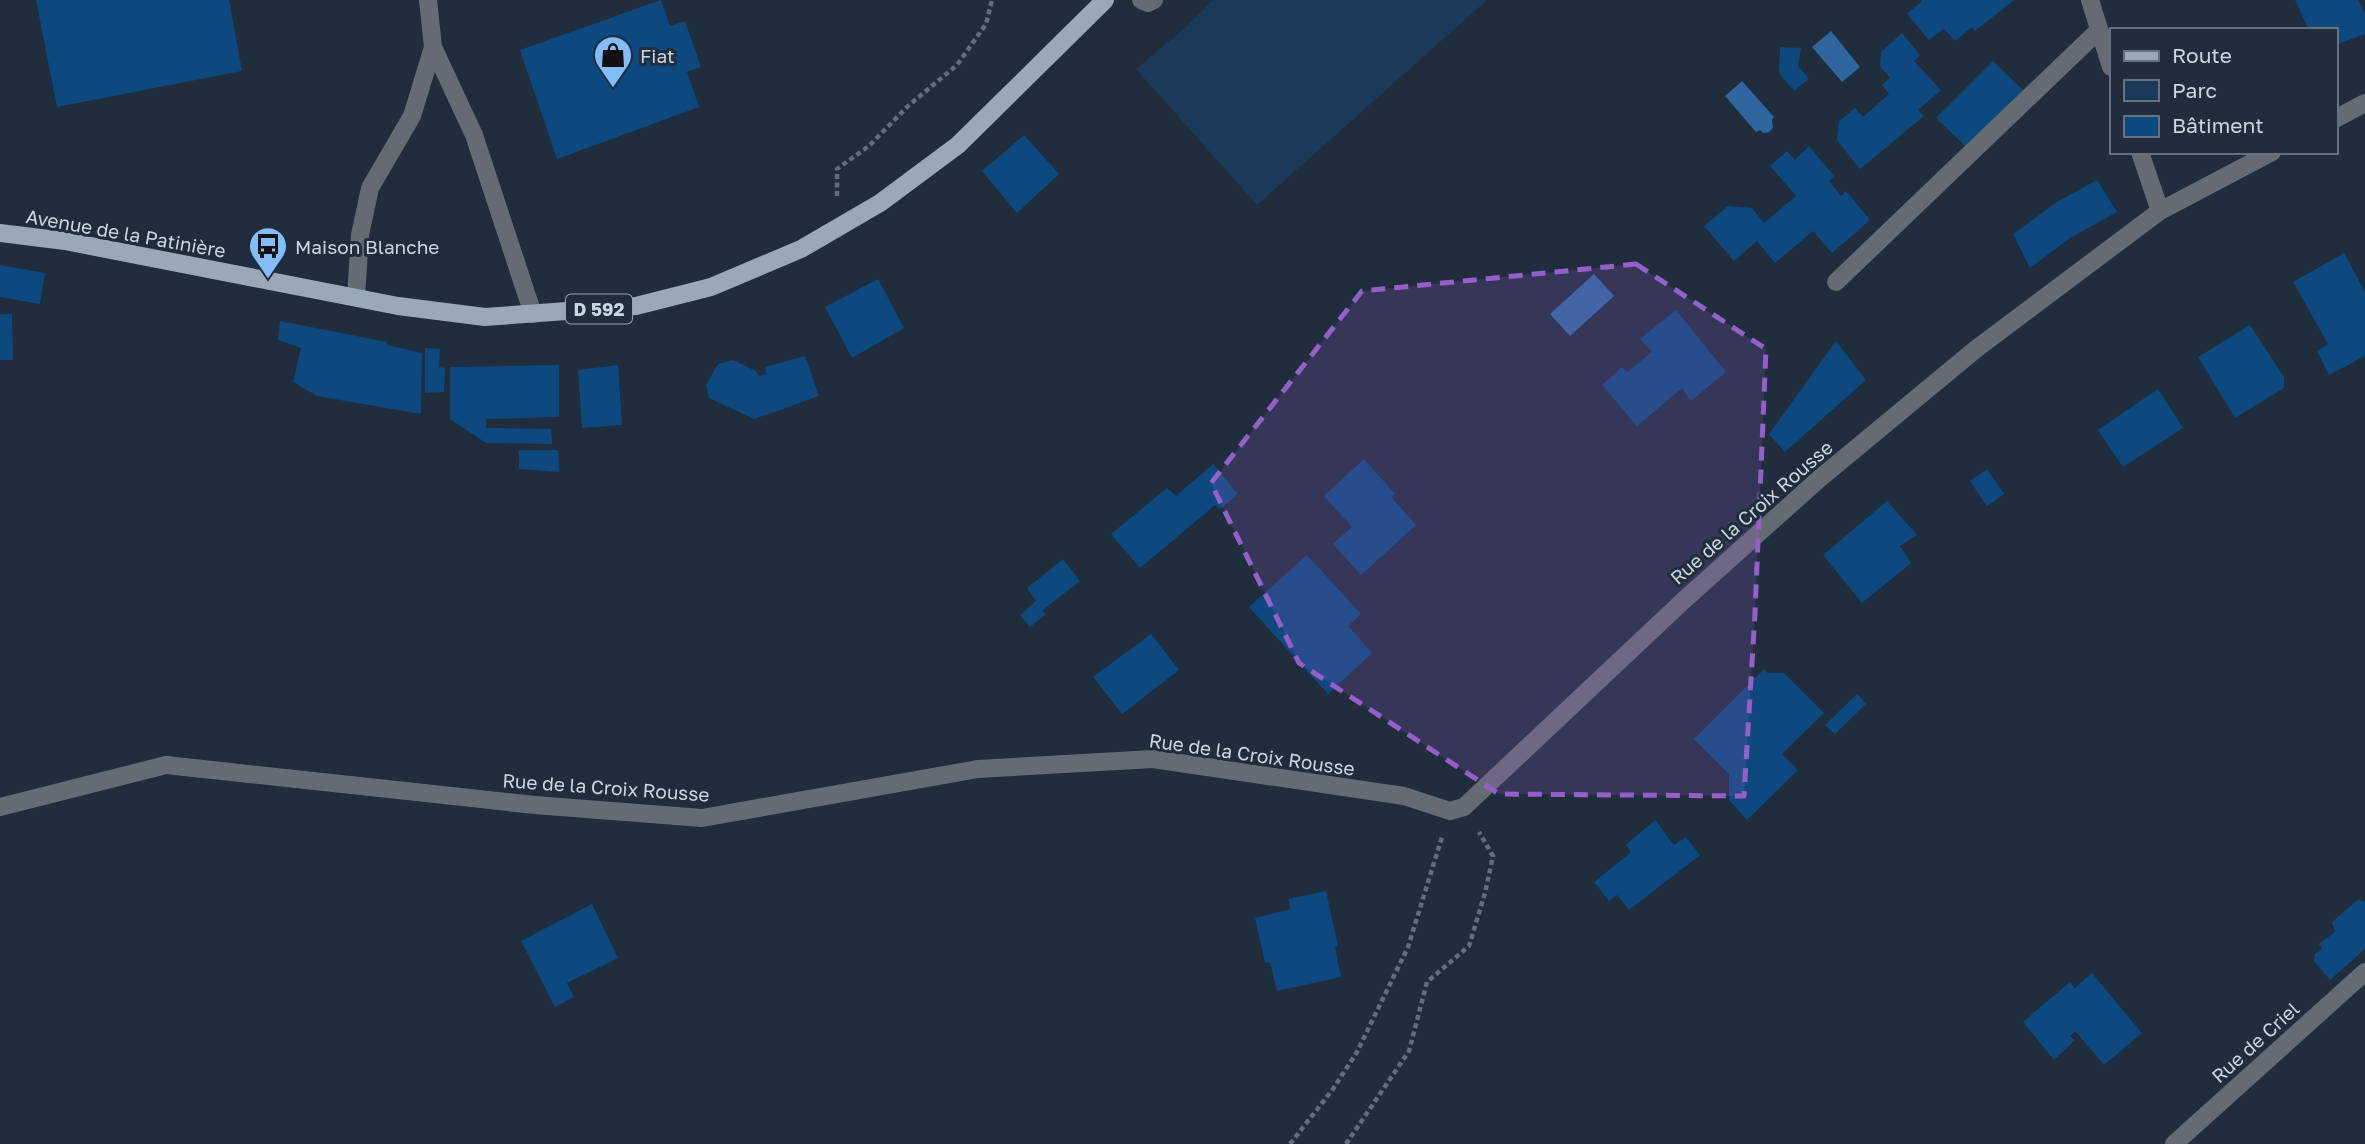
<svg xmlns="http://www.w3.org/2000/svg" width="2365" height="1144" font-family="'Golos Text',sans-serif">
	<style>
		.green { fill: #1b3a59 }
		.water { fill: #2e669d }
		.building { fill: #0d497e }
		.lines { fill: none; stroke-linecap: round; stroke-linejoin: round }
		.path { stroke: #626e7c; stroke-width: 4.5; stroke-dasharray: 5 3.5; stroke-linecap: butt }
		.minor { stroke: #646b73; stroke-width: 18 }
		.major { stroke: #9aa9ba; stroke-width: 18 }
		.marked { fill: #945fc9; fill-opacity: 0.2; stroke: #945fc9; stroke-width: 5; stroke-dasharray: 14 9; stroke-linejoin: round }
		.labels { text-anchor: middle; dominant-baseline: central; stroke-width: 6; stroke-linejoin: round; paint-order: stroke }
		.shield { fill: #1f2d3d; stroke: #99a3af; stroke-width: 2 }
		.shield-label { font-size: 18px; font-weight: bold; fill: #cdd6e0 }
		.poi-label { font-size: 19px; fill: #cdd6e0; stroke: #1f2d3d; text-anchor: start }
		.street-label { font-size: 19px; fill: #cdd6e0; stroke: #1f2d3d }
	</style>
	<rect width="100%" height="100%" fill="#1f2d3d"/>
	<!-- green -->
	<path class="green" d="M1213 0H1487L1257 205 1136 69 1185 28Z"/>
	<!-- water -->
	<path class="water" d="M1831 31 1860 67 1842 82 1812 47Z
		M1742 81 1774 117 1772 120 1773 128 1769 132 1763 133 1760 130 1756 132 1725 96Z
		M1594 274 1614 296 1570 336 1550 314Z"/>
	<!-- building -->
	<path class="building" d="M36 0H229L242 71 57 107Z
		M661 0 670 26 685 21 701 67 687 72 699 107 557 159 520 50Z
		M1921 0H2014L1975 31 1972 27 1955 41 1944 29 1929 40 1907 14 1921 2Z
		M2295 0H2358L2365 14V34L2335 45V30H2309Z
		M1902 33 1920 55 1914 61 1941 90 1918 110 1924 116 1860 169 1837 140 1839 121 1855 108 1863 117 1889 94 1882 85 1890 78 1880 66 1881 52Z
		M1780 47 1801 48 1798 66 1809 79 1794 91 1779 73Z
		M1993 61 2023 90 1966 147 1936 118Z
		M1024 135 1059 174 1017 213 982 171Z
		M1809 146 1834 176 1829 181 1841 196 1846 191 1870 220 1832 253 1813 231 1775 263 1757 241 1734 261 1704 226 1728 206 1752 208 1764 223 1796 196 1770 166 1787 151 1795 160Z
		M2097 180 2117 212 2070 238 2030 268 2013 234 2057 202Z
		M2344 253 2365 292V356L2329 375 2317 351 2328 344 2293 282Z
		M0 265 45 273 40 304 0 297Z
		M878 279 904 328 852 358 825 307Z
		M1676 310 1726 372 1691 401 1682 388 1637 426 1602 385 1622 367 1627 372 1652 352 1640 339Z
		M0 314H12L13 360H0Z
		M280 321 387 342V345L422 353 421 414 317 396 293 382 301 348 278 340Z
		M2250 325 2284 377V388L2235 418 2198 357Z
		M1836 341 1866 380 1785 452 1769 434Z
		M425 348 440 349 439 367 445 368 444 392 425 393Z
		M805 356 819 396 754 419 709 398 706 385 718 364 733 360 756 371 758 376 766 374 765 367Z
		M559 365V417L486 419V428L551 429 552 444 486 443 450 419V367Z
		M618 365 622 425 582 428 578 370Z
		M2158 389 2183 428 2123 467 2098 430Z
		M519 450H558L559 472 519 469Z
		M1364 459 1395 494 1391 497 1416 525 1361 575 1333 544 1352 527 1324 496Z
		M1213 464 1238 494 1220 509 1215 505 1140 568 1111 534 1167 488 1176 496Z
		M1987 469 2004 494 1987 506 1970 481Z
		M1887 501 1917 535 1900 546 1911 563 1862 603 1823 555Z
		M1307 555 1361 614 1348 626 1372 653 1328 694 1249 607Z
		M1063 559 1080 581 1043 610 1045 615 1030 627 1020 615 1036 601 1027 588Z
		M1151 634 1179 670 1122 714 1093 677Z
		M1764 669 1768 673H1784L1824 713 1782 754 1798 770 1747 820 1729 800V774L1694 739Z
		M1857 694 1866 704 1835 734 1825 725Z
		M1655 820 1674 845 1686 837 1700 855 1629 910 1617 895 1609 901 1594 882 1631 852 1626 845Z
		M1326 891 1338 946 1335 947 1341 977 1277 991 1270 962 1265 963 1255 918 1291 909 1288 899Z
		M2359 899 2365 902V949L2330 980 2314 961 2315 954 2322 949 2319 944 2335 932 2332 922Z
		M592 904 618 958 567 983 574 997 555 1007 521 941Z
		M2092 973 2142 1033 2104 1065 2075 1031 2070 1036 2075 1040 2054 1060 2023 1022 2070 982 2075 988Z"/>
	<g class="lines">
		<!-- path -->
		<path class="path" d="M837 196V169L869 146 908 106 957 65 986 24 992 0
			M1290 1144 1333 1089 1357 1052 1408 947 1442 837
			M1346 1144 1409 1051 1427 982 1469 946 1485 893 1493 856 1479 832"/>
		<!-- minor -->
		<path class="minor" d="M428 0 433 47 474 135 533 314
			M1141 0 1148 3 1154 0
			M2090 0 2111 67
			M2335 119 2365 103
			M2140 152 2160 211
			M1836 282 2099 30
			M356 297 360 235 370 188 412 116 433 47
			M0 807 166 765 535 805 702 818 978 769 1153 759 1404 796 1450 811 1464 807 1683 601 1819 479 1976 349 2160 211 2272 152
			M2174 1144 2365 972"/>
		<!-- major -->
		<path class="major" d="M0 233 65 241 398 306 485 317 636 306 711 287 801 249 880 203 958 145 1105 0"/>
	</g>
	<!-- marked area -->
	<path class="marked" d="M1636 264 1766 349 1755 613 1744 796 1499 794 1299 663 1211 483 1362 291Z"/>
	<!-- icons -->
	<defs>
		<symbol id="shop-pin" viewBox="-11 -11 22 30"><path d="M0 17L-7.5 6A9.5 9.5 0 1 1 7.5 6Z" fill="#82bcfa" stroke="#1f2d3d"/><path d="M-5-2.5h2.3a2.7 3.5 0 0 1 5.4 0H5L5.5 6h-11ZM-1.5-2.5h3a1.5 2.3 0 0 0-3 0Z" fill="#111"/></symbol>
		<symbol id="bus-pin" viewBox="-11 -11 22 30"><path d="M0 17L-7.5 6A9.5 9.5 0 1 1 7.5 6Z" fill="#82bcfa" stroke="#1f2d3d"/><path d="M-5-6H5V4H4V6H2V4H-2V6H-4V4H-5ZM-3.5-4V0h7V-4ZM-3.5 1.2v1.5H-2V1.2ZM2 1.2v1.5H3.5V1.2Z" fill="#111"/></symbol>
	</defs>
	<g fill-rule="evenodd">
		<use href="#shop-pin" x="591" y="33" width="44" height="60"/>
		<use href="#bus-pin" x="246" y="224" width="44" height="60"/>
	</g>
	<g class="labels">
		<!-- shield labels -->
		<rect class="shield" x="566" y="294.5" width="66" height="29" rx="5"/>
		<g class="shield-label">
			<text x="599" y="309">D 592</text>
		</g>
		<!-- poi labels -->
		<g class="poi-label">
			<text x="640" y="55">Fiat</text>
			<text x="295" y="246">Maison Blanche</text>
		</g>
		<!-- street labels -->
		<g class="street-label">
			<text transform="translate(126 233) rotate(10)">Avenue de la Patinière</text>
			<text transform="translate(1751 512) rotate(-41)">Rue de la Croix Rousse</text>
			<text transform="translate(1252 754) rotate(8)">Rue de la Croix Rousse</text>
			<text transform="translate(606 787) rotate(4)">Rue de la Croix Rousse</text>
			<text transform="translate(2255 1042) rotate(-42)">Rue de Criel</text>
		</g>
	</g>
	<!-- legend -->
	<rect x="2110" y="28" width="228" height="126" fill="#1f2d3d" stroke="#65717e" stroke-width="2"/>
	<rect x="2124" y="51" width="35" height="10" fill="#9aa9ba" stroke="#65717e" stroke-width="2"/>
	<text x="2172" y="63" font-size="21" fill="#cdd6e0">Route</text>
	<rect x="2124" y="80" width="35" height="21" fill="#1b3a59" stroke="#65717e" stroke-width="2"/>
	<text x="2172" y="98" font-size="21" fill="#cdd6e0">Parc</text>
	<rect x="2124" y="116" width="35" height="21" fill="#0d497e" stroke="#65717e" stroke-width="2"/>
	<text x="2172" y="133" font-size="21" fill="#cdd6e0">Bâtiment</text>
</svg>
